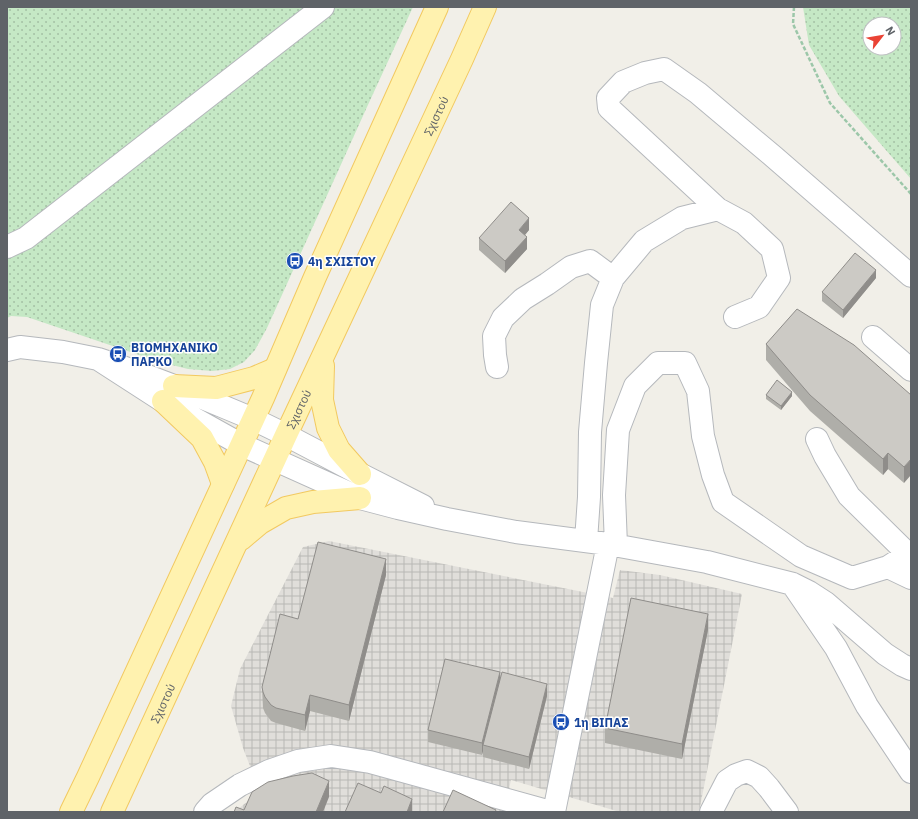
<svg xmlns="http://www.w3.org/2000/svg" width="918" height="819" font-family="'IBM Plex Sans',sans-serif">
	<style>
		.industrial { fill: url(#industrial-grid) }
		.grass { fill: url(#grass-dots); fill-rule: evenodd }
		.lines { fill: none; stroke-linecap: round; stroke-linejoin: round }
		.minor-casing { stroke: #b5b8bc; stroke-width: 24 }
		.major-casing { stroke: #f2c960; stroke-width: 24 }
		.path { stroke: #9cc7a9; stroke-width: 2.5; stroke-dasharray: 4 2; stroke-linecap: butt }
		.minor { stroke: #fff; stroke-width: 22 }
		.major { stroke: #fff2af; stroke-width: 22 }
		.wall { fill: #afaea9 }
		.shaded-wall { fill: #8f8d8a }
		.building { fill: #cccac5; stroke: #8f8d8a }
		.labels { text-anchor: middle; dominant-baseline: central; stroke-width: 3; stroke-linejoin: round; paint-order: stroke }
		.street-label { font-size: 12px; fill: #5f6368; stroke: #fff }
		.transit-label { font-size: 12px; font-weight: bold; fill: #164399; stroke: #fff; text-anchor: start }
	</style>
	<defs>
		<pattern id="industrial-grid" width="8" height="8" patternUnits="userSpaceOnUse"><rect width="8" height="8" fill="#e0deda"/><path d="M0 4h8M4 0v8" fill="none" stroke="#b9b8b5"/></pattern>
		<pattern id="grass-dots" width="8" height="8" patternUnits="userSpaceOnUse"><rect width="8" height="8" fill="#c5e8c5"/><path d="M2 2h.1M6 6h.1" fill="none" stroke="#a3c0a4" stroke-width="1.8" stroke-linecap="round"/></pattern>
	</defs>
	<rect width="100%" height="100%" fill="#f1efe8"/>
	<!-- industrial -->
	<path class="industrial" d="M329 541 613 598 620 570 660 575 742 594 699 812H620L511 780 504 812H234L260 792 243 748 231 706 240 669 303 547Z"/>
	<!-- grass -->
	<path class="grass" d="M7 7H413L367 107 267 328 255 350 244 362 230 369 212 371 188 369 160 362 27 317 11 316 7 318Z
		M803 7H911V179L839 96 809 45ZM870 24H894V48H870Z"/>
	<g class="lines">
		<defs>
			<path id="minor" d="M718 209 609 108 608 98 623 82 645 73 664 69 698 93 774 157 911 276
				M7 247 26 238 323 7
				M873 337 911 370
				M7 350 20 347 63 352 98 359 137 372 174 386 253 419 286 435 360 474 423 506
				M98 359 163 401 242 445 360 498 398 508 447 519 516 532 608 544 707 562 793 584 809 592 826 603 885 654 902 665 911 669
				M497 367 495 355 494 336 503 318 523 299 547 284 571 267 590 261 613 278
				M817 439 825 456 849 496 908 554
				M586 541 589 497 590 432 596 363 602 305 613 278 644 241 682 218 718 209 744 223 772 249 779 278 759 307 735 317
				M616 545 614 495 618 430 635 386 658 363H685L698 391 703 436 713 475 723 502 801 556 852 578 888 567 911 552
				M888 567 911 578
				M795 588 836 648 867 706 911 772
				M205 812 212 804 240 785 269 771 298 761 331 756 370 762 551 812
				M554 812 608 544
				M711 812 727 781 736 775 747 771 759 777 769 788 787 812"/>
			<g id="major">
				<path d="M323 366 322 400 328 428 339 450 360 474"/>
				<path d="M174 386 216 388 254 378 275 369"/>
				<path d="M163 401 202 438 215 462 223 484"/>
				<path d="M241 539 260 523 286 508 313 502 360 498"/>
				<path d="M71 812 88 777 263 398 315 277 437 7"/>
				<path id="s1" d="M112 812 286 435 462 59 485 7"/>
			</g>
		</defs>
		<!-- minor casing -->
		<use href="#minor" class="minor-casing"/>
		<!-- major casing -->
		<use href="#major" class="major-casing"/>
		<!-- path -->
		<path class="path" d="M794 7 793 24 830 103 911 194"/>
		<!-- minor -->
		<use href="#minor" class="minor"/>
		<!-- major -->
		<use href="#major" class="major"/>
	</g>
	<!-- wall -->
	<path class="wall" d="M529 230 525 235 527 249 505 273 479 250V238Z
		M876 278 843 318 822 301V292Z
		M766 344 911 395 904 483 888 469 883 475 810 411 766 360Z
		M766 395 792 396 781 410 766 399Z
		M386 575 349 721 310 711 305 731 276 723 271 721 265 713 263 708 262 687 298 619Z
		M708 630 682 759 605 743V728Z
		M500 680 547 696 529 769 483 757V751L482 755 428 742V730Z"/>
	<!-- shaded-wall -->
	<path class="shaded-wall" d="M529 218V230L519 242V230Z
		M527 237V249L505 273V261Z
		M876 270V278L843 318V310Z
		M792 392V396L781 410V406Z
		M888 453V469L883 475V459Z
		M911 459V475L904 483V467Z
		M386 559V575L349 721V705Z
		M708 614V630L682 759V744Z
		M500 672V684L483 745V751L482 755V743Z
		M547 684V696L529 769V757Z
		M310 695V711L305 731V715Z
		M329 781V797L323 812H316Z
		M412 799V812H407Z"/>
	<!-- building -->
	<path class="building" d="M511 202 529 218 519 230 527 237 505 261 479 238Z
		M855 253 876 270 843 310 822 292Z
		M797 309 854 345 911 395V459L904 467 888 453 883 459 810 395 766 344Z
		M777 380 792 392 781 406 766 395Z
		M318 542 386 559 349 705 310 695 305 715 276 708 271 705 265 697 263 692 262 687 280 614 298 619Z
		M631 598 708 614 682 744 605 728Z
		M445 659 500 672 482 743 428 730Z
		M502 672 547 684 529 757 483 745Z
		M312 773 329 781 316 812H234L236 807 244 810 252 792 268 782 293 776Z
		M358 783 381 793 384 786 412 799 407 812H345Z
		M453 790 496 810 495 812H443Z"/>
	<!-- icons -->
	<defs>
		<symbol id="bus-disc" viewBox="-11 -11 22 22"><circle r="9.5" fill="#1a4fb4" stroke="#fff"/><path d="M-5-6H5V4H4V6H2V4H-2V6H-4V4H-5ZM-3.5-4V0h7V-4ZM-3.5 1.2v1.5H-2V1.2ZM2 1.2v1.5H3.5V1.2Z" fill="#fff"/></symbol>
	</defs>
	<g fill-rule="evenodd">
		<use href="#bus-disc" x="285" y="251" width="20" height="20"/>
		<use href="#bus-disc" x="108" y="344" width="20" height="20"/>
		<use href="#bus-disc" x="551" y="712" width="20" height="20"/>
	</g>
	<g class="labels">
		<!-- street labels -->
		<g class="street-label">
			<text stroke="none"><textPath href="#s1" startOffset="768">Σχιστού</textPath></text>
			<text stroke="none"><textPath href="#s1" startOffset="444">Σχιστού</textPath></text>
			<text stroke="none"><textPath href="#s1" startOffset="120">Σχιστού</textPath></text>
		</g>
		<!-- transit labels -->
		<g class="transit-label">
			<text x="308" y="261">4η ΣΧΙΣΤΟΥ</text>
			<text x="131" y="347">ΒΙΟΜΗΧΑΝΙΚΟ<tspan x="131" dy="14">ΠΑΡΚΟ</tspan></text>
			<text x="574" y="722">1η ΒΙΠΑΣ</text>
		</g>
	</g>
	<!-- border -->
	<rect width="918" height="819" fill="none" stroke="#5f6368" stroke-width="16"/>
	<!-- north arrow -->
	<g transform="translate(882 36) rotate(59)"><circle r="19" fill="#ffffff" stroke="#bfc1c3"/>
	<path d="M0-3L7 15L0 10L-7 15Z" fill="#ea4335"/>
	<text y="-6" font-size="11" font-weight="bold" text-anchor="middle" fill="#5f6368">N</text>
	</g>
</svg>
